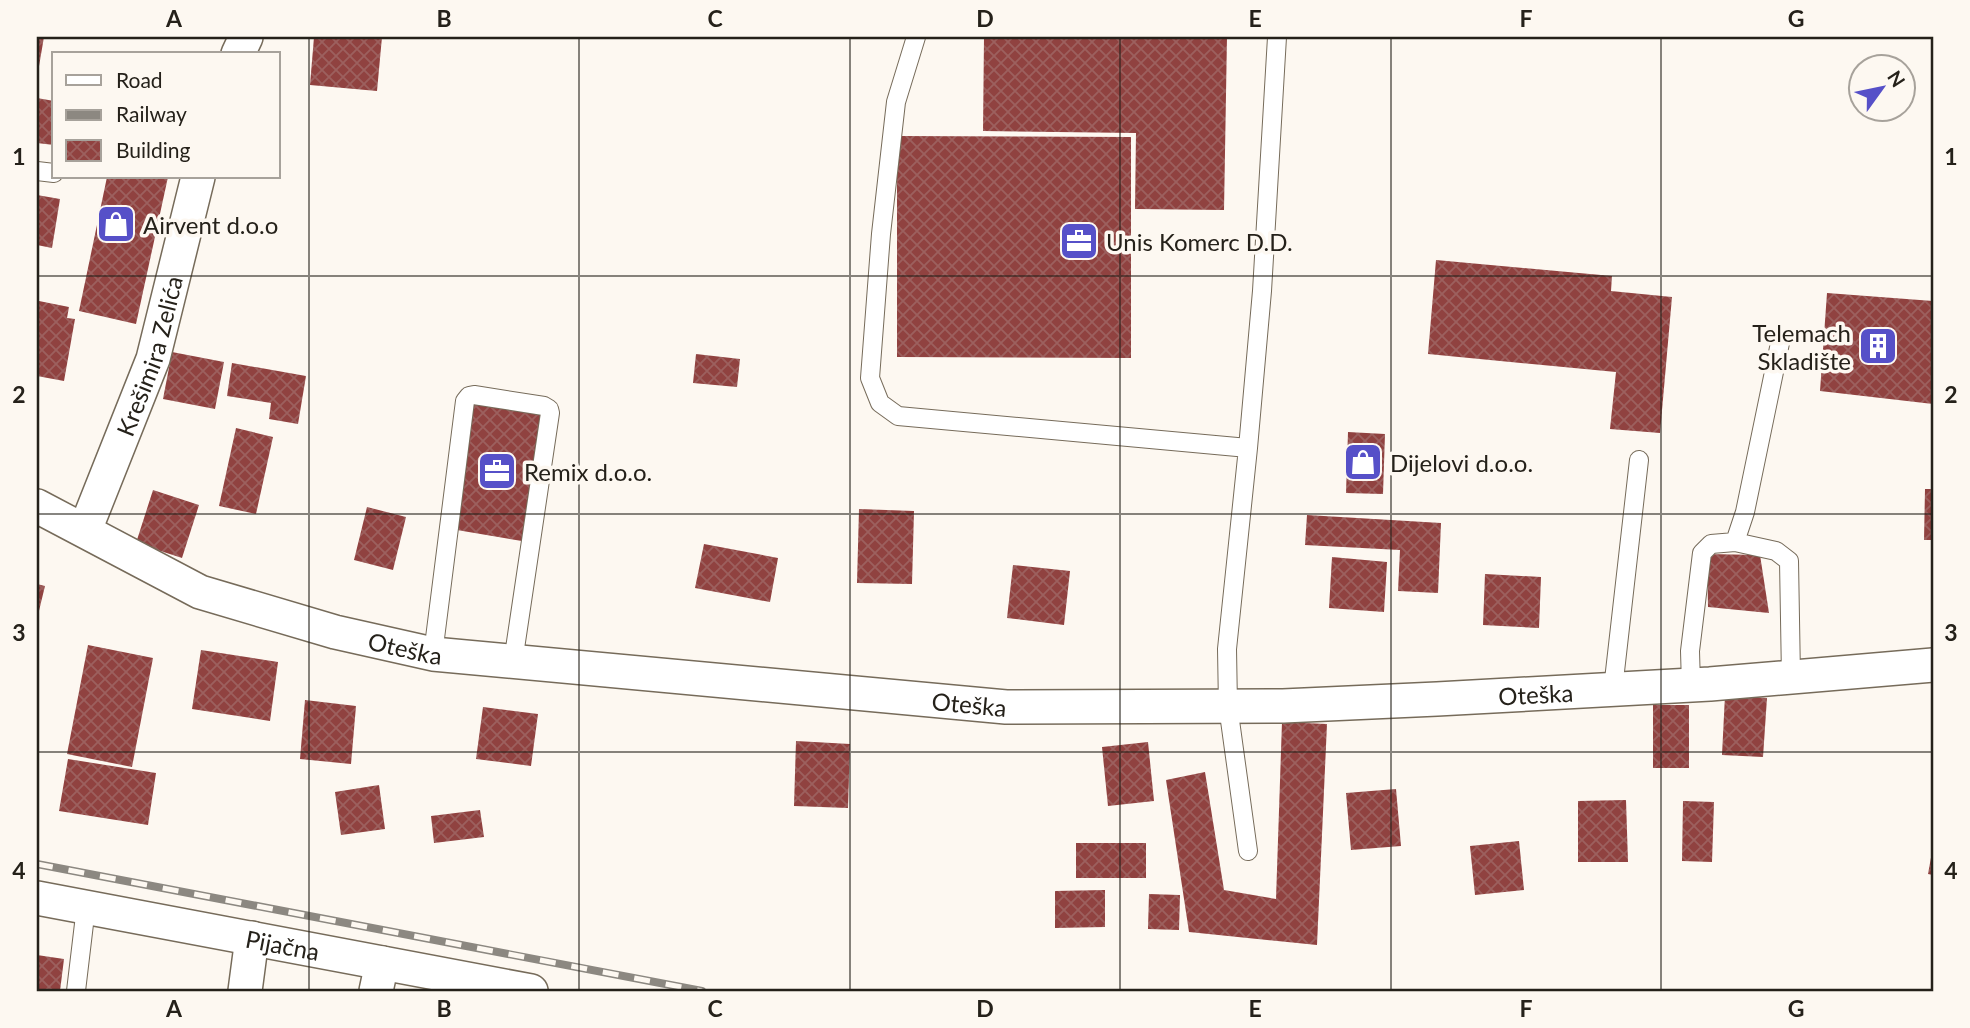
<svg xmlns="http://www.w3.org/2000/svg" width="1970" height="1028" font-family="Lato,sans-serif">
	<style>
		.building { fill: url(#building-cross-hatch) }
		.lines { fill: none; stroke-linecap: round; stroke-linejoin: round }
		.service-casing { stroke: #766b5a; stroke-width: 20 }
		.minor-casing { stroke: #766b5a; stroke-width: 36 }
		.service { stroke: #fff; stroke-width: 18 }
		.minor { stroke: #fff; stroke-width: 33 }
		.rail-casing { stroke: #8c8881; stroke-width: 8 }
		.rail { stroke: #fdf8f1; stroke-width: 5; stroke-dasharray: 16; stroke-linecap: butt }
		.grid { fill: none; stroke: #25211a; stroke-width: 2; stroke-opacity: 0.55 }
		.labels { text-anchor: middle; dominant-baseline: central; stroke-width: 7; stroke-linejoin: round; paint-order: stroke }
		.poi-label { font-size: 24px; fill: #25211a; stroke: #fdf8f1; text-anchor: start }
		.street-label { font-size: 24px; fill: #25211a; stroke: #fdf8f1 }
		.neatline { fill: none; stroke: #25211a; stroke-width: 2.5 }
		.grid-label { font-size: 23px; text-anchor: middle; font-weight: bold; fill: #25211a }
	</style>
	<defs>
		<pattern id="building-cross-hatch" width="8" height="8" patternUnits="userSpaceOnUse" patternTransform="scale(1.75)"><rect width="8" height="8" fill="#904240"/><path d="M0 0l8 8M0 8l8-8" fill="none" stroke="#9c605e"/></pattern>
	</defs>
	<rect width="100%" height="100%" fill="#fdf8f1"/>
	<!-- building -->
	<path class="building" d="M37 37H44L38 72H37Z
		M314 37H382L377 91 310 85Z
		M984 37H1227L1224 210 1135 209 1136 133 983 131Z
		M37 98 54 101V145L37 143Z
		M897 136 1131 137V358L897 357Z
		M107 177H168L136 324 79 311Z
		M37 195 60 199 52 248 37 245Z
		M1436 260 1612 276 1611 291 1672 297 1660 433 1610 429 1616 372 1428 354Z
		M1827 293 1933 301V404L1820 391Z
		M39 301 69 307 67 318 75 319 64 381 37 376V313Z
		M172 352 224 362 215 409 163 399Z
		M696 354 740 359 737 387 693 383Z
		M232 363 306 376 298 424 269 419 271 403 227 396Z
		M472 402 543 413 522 541 451 529Z
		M236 428 273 437 256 514 219 506Z
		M1348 432 1385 434 1383 494 1346 493Z
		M1925 489H1933V540H1924Z
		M153 490 199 505 182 558 136 543Z
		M367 507 406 517 393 570 354 560Z
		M859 509 914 511 912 584 857 583Z
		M1307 515 1441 523 1438 593 1398 591 1400 550 1305 545Z
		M704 544 778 558 770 602 695 588Z
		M1707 554 1760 555 1769 613 1708 607Z
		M1332 557 1387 562 1384 612 1329 608Z
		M1013 565 1070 571 1064 625 1007 618Z
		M1485 574 1541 577 1539 628 1483 625Z
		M37 584 45 586 38 615H37Z
		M88 645 153 658 132 767 67 754Z
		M201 650 278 662 270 721 192 709Z
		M1725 695 1767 698 1763 757 1722 755Z
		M305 700 356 706 351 764 300 759Z
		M1653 705H1689V768H1653Z
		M483 707 538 714 531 766 476 759Z
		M1282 722 1327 724 1317 945 1189 932 1166 780 1205 772 1224 890 1276 899Z
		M796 741 850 744 848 808 794 806Z
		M1148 742 1154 801 1108 806 1102 747Z
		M68 759 156 773 148 825 59 811Z
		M379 785 385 829 341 835 335 792Z
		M1396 789 1401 846 1351 850 1346 793Z
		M1626 800 1628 862H1578V801Z
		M1683 801 1714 802 1712 862 1682 861Z
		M480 810 484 837 434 843 431 816Z
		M1519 841 1524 890 1475 895 1470 846Z
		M1076 843H1146V878H1076Z
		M1932 852H1933V875L1928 874Z
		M1105 890V927L1055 928V891Z
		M1149 894 1180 895 1179 930 1148 929Z
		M37 955 64 959 60 991H37Z"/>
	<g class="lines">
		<defs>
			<path id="service" d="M916 37 896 102 881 234 870 378 880 403 898 416 1248 448
				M37 171 54 173
				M1735 542 1776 551 1789 561 1791 677
				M433 654 465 401 469 396 474 395 544 406 549 409 550 413 513 662
				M1691 685 1690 651 1702 553 1711 544 1735 542 1745 512 1780 343
				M1613 689 1639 460
				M1248 851 1228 706 1227 649 1248 448 1262 291 1277 37
				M76 991 86 907"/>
			<g id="minor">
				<path d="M238 54 246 37"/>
				<path id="s1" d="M37 506 200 592 335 632 433 654 963 703 1006 707 1283 706 1437 699 1710 684 1933 665"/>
				<path id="s2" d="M85 530 153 359 198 177"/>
				<path id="s3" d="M37 898 531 991"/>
				<path d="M245 991 252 938"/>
				<path d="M376 991 382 963"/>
			</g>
		</defs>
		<!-- service casing -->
		<use href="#service" class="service-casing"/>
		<!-- minor casing -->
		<use href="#minor" class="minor-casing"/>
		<!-- service -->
		<use href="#service" class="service"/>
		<!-- minor -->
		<use href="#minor" class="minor"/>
		<defs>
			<path id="rail" d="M37 864 702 991"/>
		</defs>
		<!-- rail casing -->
		<use href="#rail" class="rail-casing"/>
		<!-- rail -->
		<use href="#rail" class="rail"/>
	</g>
	<!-- grid -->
	<path class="grid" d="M309 37V991M579 37V991M850 37V991M1120 37V991M1391 37V991M1661 37V991M37 276H1933M37 514H1933M37 752H1933"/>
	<!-- icons -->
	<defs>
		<symbol id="shop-square" viewBox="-11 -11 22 22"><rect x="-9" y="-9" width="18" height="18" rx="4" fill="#5650c8" stroke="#fdf8f1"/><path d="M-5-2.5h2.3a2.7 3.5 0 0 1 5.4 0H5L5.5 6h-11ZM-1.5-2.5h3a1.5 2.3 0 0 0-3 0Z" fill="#fff"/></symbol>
		<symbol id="office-square" viewBox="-11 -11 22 22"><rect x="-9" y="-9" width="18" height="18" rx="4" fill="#5650c8" stroke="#fdf8f1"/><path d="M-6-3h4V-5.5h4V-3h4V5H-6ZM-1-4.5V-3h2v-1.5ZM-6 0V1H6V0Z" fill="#fff"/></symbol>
		<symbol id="building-square" viewBox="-11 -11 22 22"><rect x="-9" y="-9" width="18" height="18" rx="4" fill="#5650c8" stroke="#fdf8f1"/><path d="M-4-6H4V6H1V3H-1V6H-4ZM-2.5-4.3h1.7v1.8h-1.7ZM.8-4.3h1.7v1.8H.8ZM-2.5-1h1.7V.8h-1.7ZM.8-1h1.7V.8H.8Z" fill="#fff"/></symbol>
	</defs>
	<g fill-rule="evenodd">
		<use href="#shop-square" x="94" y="202" width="44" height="44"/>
		<use href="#office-square" x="1057" y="219" width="44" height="44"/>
		<use href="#building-square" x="1856" y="324" width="44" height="44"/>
		<use href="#shop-square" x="1341" y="440" width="44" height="44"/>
		<use href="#office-square" x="475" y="449" width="44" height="44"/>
	</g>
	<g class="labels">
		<!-- poi labels -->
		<g class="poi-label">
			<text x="143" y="224">Airvent d.o.o</text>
			<text x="1106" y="241">Unis Komerc D.D.</text>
			<text x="1851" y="332" text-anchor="end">Telemach<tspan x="1851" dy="28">Skladište</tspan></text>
			<text x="1390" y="462">Dijelovi d.o.o.</text>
			<text x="524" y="471">Remix d.o.o.</text>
		</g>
		<!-- street labels -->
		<g class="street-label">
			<text stroke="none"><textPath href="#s2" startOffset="186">Krešimira Zelića</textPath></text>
			<text stroke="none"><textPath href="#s1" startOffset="397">Oteška</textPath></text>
			<text stroke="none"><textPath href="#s1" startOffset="1531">Oteška</textPath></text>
			<text stroke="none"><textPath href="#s1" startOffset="964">Oteška</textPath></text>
			<text stroke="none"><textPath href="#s3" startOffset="250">Pijačna</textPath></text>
		</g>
	</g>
	<!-- border -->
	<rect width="1970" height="1028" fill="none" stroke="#fdf8f1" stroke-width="77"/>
	<!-- legend -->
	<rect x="52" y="52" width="228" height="126" fill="#fdf8f1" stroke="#a7a29b" stroke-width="2"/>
	<rect x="66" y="75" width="35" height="10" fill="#ffffff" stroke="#a7a29b" stroke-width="2"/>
	<text x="116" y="88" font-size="21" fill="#25211a">Road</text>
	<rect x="66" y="110" width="35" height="10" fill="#8c8881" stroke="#a7a29b" stroke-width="2"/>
	<text x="116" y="122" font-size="21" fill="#25211a">Railway</text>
	<rect x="66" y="140" width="35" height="21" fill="url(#building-cross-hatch)" stroke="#a7a29b" stroke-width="2"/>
	<text x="116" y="158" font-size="21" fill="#25211a">Building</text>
	<!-- north arrow -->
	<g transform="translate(1882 88) rotate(57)"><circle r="33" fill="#fdf8f1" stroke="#a7a29b" stroke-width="2"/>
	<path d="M0-5L12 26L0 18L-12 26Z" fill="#5650c8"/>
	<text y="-10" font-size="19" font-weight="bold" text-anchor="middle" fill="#25211a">N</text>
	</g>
	<rect x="38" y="38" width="1894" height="952" class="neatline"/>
	<g class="grid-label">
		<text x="174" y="27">A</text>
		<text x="444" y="27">B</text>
		<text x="715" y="27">C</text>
		<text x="985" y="27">D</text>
		<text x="1255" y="27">E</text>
		<text x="1526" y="27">F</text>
		<text x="1796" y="27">G</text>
		<text x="19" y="165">1</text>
		<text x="1951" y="165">1</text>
		<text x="19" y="403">2</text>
		<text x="1951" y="403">2</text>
		<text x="19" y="641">3</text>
		<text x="1951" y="641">3</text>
		<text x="19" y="879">4</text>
		<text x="1951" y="879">4</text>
		<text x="174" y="1017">A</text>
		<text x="444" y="1017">B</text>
		<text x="715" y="1017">C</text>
		<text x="985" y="1017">D</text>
		<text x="1255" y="1017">E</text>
		<text x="1526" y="1017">F</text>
		<text x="1796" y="1017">G</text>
	</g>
</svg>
